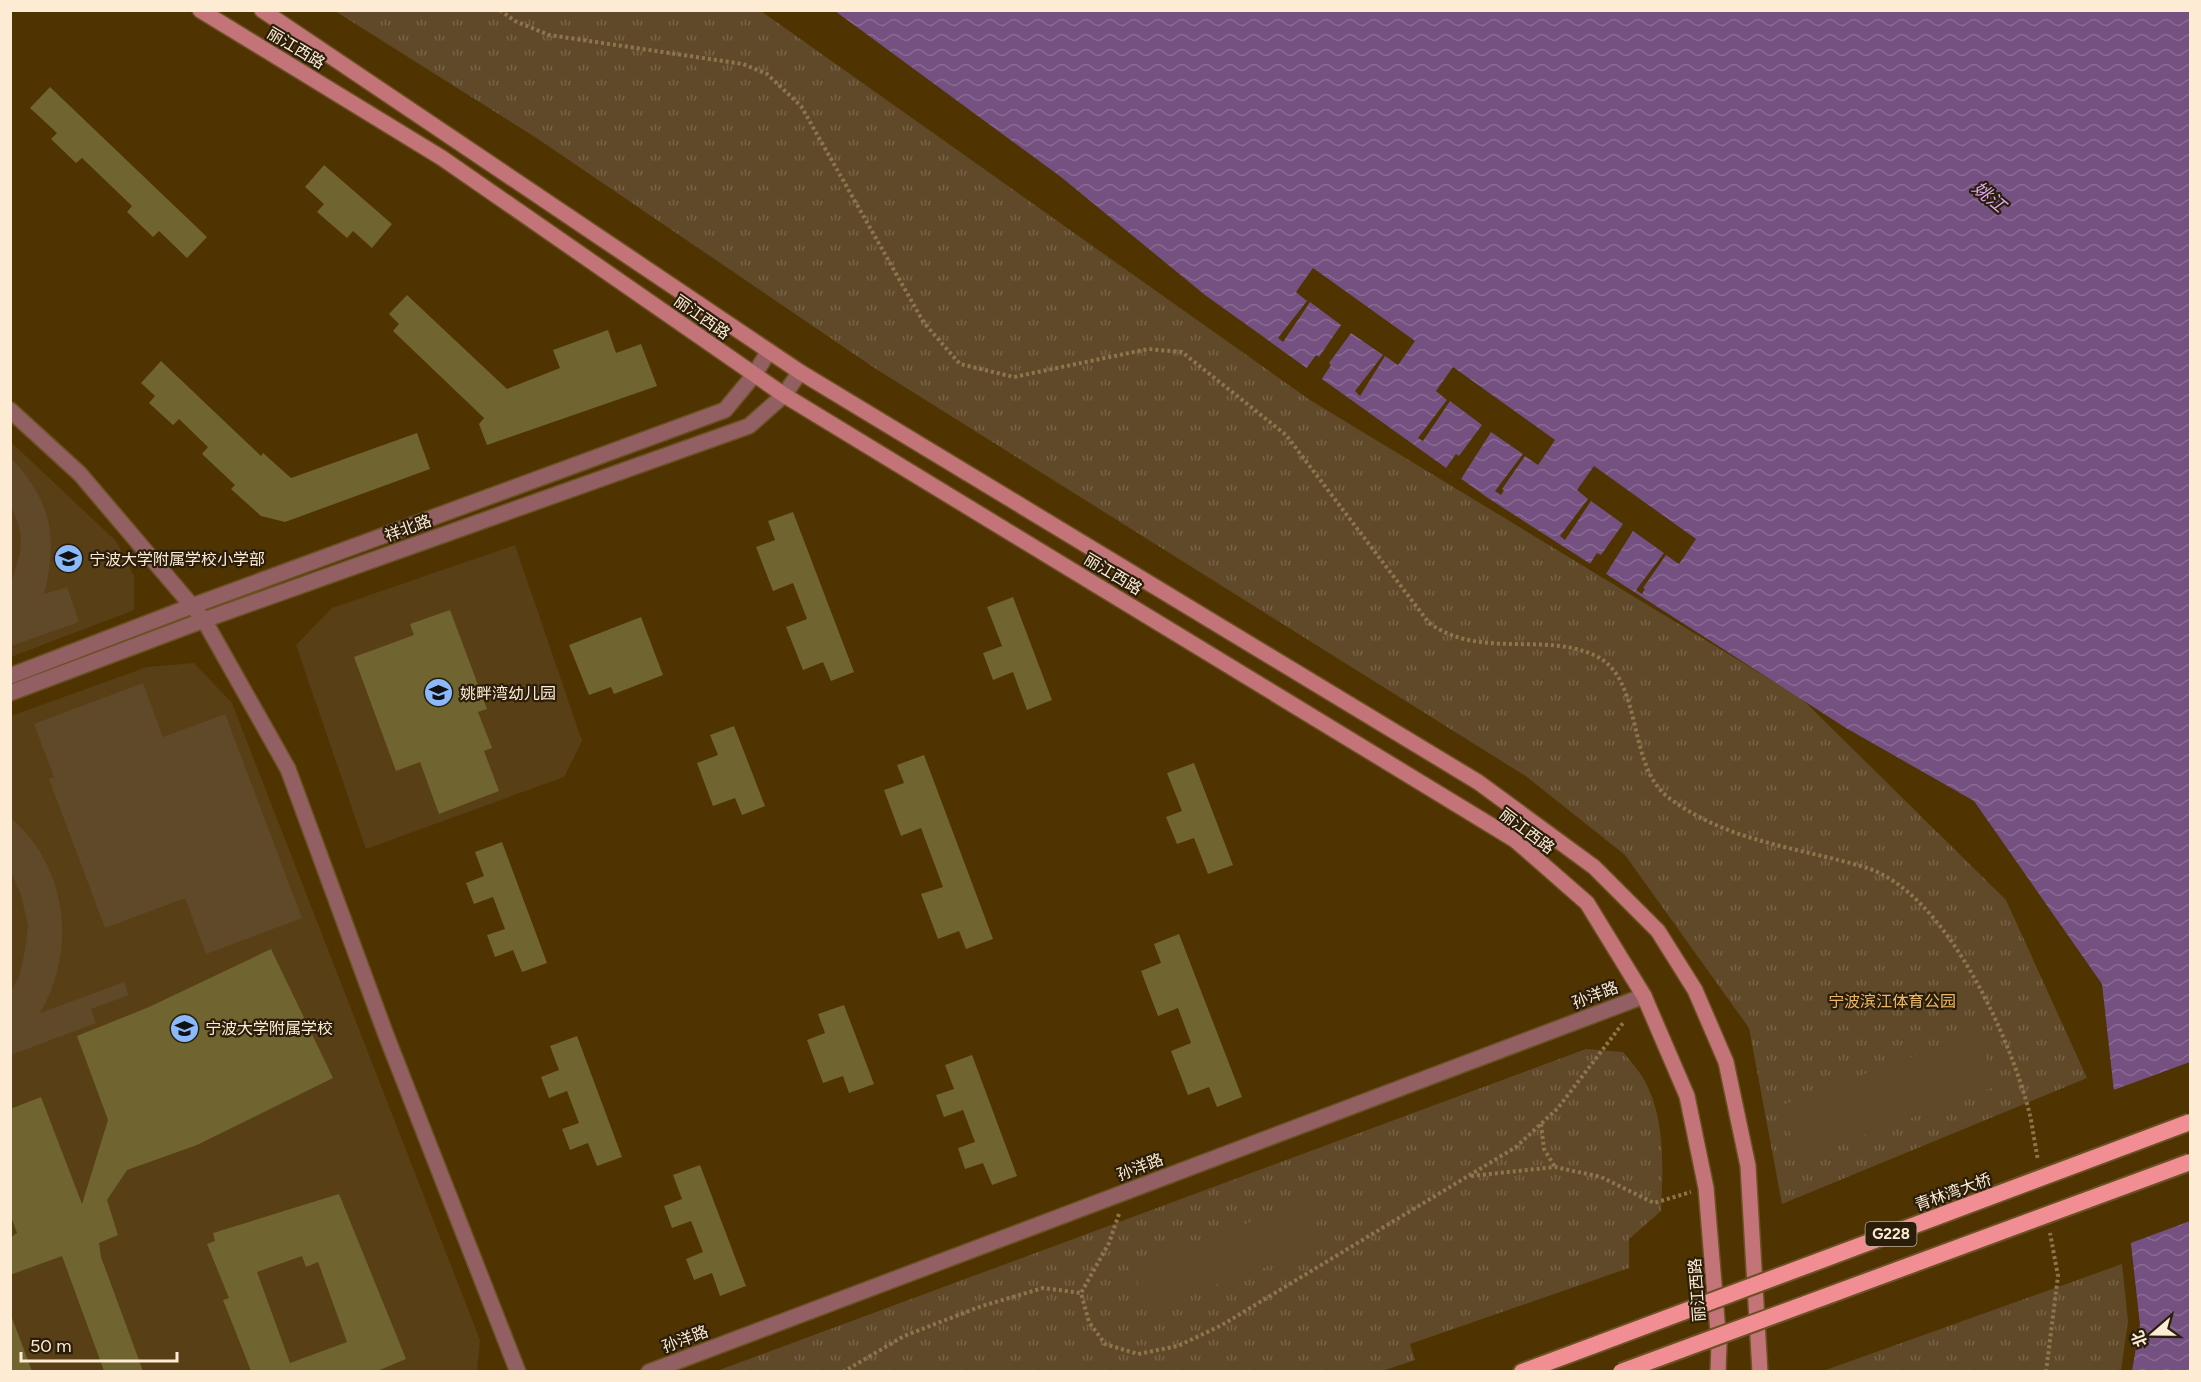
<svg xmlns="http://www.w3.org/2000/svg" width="2201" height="1382" font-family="Figtree,'Noto Sans SC',sans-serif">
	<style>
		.built { fill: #583f15 }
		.grass { fill: url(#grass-tufts) }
		.pitch { fill: #5f4929 }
		.water { fill: url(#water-waves) }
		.pier { fill: #4f3300 }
		.building { fill: #706430; fill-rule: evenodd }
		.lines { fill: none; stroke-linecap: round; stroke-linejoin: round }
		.tertiary-casing { stroke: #6b5022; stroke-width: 18 }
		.secondary-casing { stroke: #6b5022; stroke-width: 18 }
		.trunk-casing { stroke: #6b5022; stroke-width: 20 }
		.path { stroke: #8d754c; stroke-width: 4; stroke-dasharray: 3 3; stroke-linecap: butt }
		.tertiary { stroke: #926062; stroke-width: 15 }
		.secondary { stroke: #c27478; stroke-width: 15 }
		.trunk { stroke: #f08e94; stroke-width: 16 }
		.trunk-bridge-casing { stroke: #6b5022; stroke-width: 20; stroke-linecap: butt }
		.trunk-bridge { stroke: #f08e94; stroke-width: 16 }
		.labels { text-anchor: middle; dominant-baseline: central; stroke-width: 4.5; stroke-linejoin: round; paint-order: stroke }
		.shield { fill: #2a1e0b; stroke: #beae98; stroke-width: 1.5 }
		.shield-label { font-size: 15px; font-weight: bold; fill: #fdebd4 }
		.street-label { font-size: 16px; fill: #fdebd4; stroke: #2a1e0b }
		.poi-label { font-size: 16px; fill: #fdebd4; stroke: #2a1e0b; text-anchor: start }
		.park-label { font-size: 16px; fill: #edb969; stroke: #2a1e0b }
		.water-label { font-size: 18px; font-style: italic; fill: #dea9f2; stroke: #2a1e0b }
	</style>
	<defs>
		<pattern id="grass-tufts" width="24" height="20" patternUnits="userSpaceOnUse" patternTransform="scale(1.5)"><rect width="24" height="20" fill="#5f4929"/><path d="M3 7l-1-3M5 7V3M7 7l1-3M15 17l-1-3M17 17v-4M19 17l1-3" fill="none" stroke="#776347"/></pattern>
		<pattern id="water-waves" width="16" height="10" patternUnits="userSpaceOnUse" patternTransform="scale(1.5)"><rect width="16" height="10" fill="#745181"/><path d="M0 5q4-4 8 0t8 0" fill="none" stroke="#896a92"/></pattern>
	</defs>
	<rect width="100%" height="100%" fill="#4f3300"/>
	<!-- built -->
	<path class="built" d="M10 441 116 541 134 576V610L11 657Z
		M515 545 582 741 564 777 366 849 296 645 332 608Z
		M194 663 232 703 480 1340 477 1371 11 1372V716L147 667Z"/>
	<!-- grass -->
	<path class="grass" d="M335 11H761L1310 400 1801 698 2006 900 2087 1078 1782 1204 1749 1028 1625 855 1527 777 876 369 538 139Z
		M1586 1049 1623 1052C1630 1061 1638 1069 1643 1078 1666 1117 1663 1168 1661 1211L1629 1239V1268L1410 1344 1415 1360 1382 1371 714 1372Z
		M2122 1264 2128 1321 2121 1371H1823Z"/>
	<!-- pitch -->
	<path class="pitch" d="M11 458C52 502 58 537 44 594L67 587 79 622 11 646V583L20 553 21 541 19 526 11 506Z
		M143 683 163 737 225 714 302 918 206 954 185 898 105 928 49 779 54 777 34 724Z
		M11 818C68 867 77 950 40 1013L124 982 129 995 91 1009 96 1023 11 1055V990L19 977 25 951 28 925 21 895 11 872Z
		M1977 1032 1997 1086 1800 1159 1780 1106Z
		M1308 1202 1324 1246 1147 1309 1131 1264Z"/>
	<!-- water -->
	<path class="water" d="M835 11H2190V1371H2132L2140 1325 2102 984 1974 801 1846 728 1488 498 1205 295 1061 177Z"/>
	<!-- pier -->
	<path class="pier" d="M1313 268 1415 341 1398 365 1385 356 1360 396 1355 391 1383 355 1351 333 1329 363 1331 365 1321 380 1306 369 1316 355 1319 357 1341 325 1310 302 1283 342 1278 338 1307 301 1296 292Z
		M1453 367 1555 440 1538 465 1525 456 1502 489 1504 490 1501 495 1495 491 1523 454 1491 432 1461 479 1446 468 1456 454 1459 456 1482 425 1450 401 1423 441 1418 438 1447 400 1436 391Z
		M1594 466 1696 539 1679 564 1666 555 1643 588 1645 589 1642 594 1636 590 1664 553 1633 531 1604 577 1588 567 1597 553 1601 555 1623 524 1591 501 1565 540 1560 536 1588 499 1577 490Z
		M2190 1062V1221L2128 1244 2111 1091Z"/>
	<!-- building -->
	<path class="building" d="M50 87 207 237 187 258 159 231 153 237 127 212 132 206 82 158 76 163 51 139 57 133 30 108Z
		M324 165 392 224 372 248 353 231 347 238 317 212 324 204 305 187Z
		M407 295 507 389 560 368 553 350 608 330 616 353 641 344 657 386 487 445 479 424 484 418 393 331 399 324 389 314Z
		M161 361 261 456 263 453 291 478 417 433 430 469 285 522 261 516 231 489 235 485 202 454 208 447 179 419 173 425 149 403 155 396 141 383Z
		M793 512 854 672 831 681 823 662 803 670 786 627 807 619 793 583 773 591 756 547 775 540 768 521Z
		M1013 597 1052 700 1027 710 1013 672 993 680 983 653 1002 646 987 607Z
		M450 610 487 709 478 712 492 748 484 751 499 791 439 814 420 762 396 771 354 657 414 635 410 624Z
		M641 617 663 675 614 694 611 687 589 695 569 645Z
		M734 726 765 806 742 815 735 798 713 806 697 763 718 755 710 735Z
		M924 755 993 939 966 949 959 931 938 939 921 894 943 887 921 828 901 836 884 790 904 783 897 765Z
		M1194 763 1233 865 1208 874 1194 838 1177 844 1166 817 1182 811 1167 773Z
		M502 842 547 963 522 972 513 950 495 957 487 935 505 929 493 897 474 904 466 883 484 876 475 852Z
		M1179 934 1242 1097 1217 1107 1209 1087 1188 1095 1171 1051 1191 1043 1178 1008 1158 1016 1141 971 1161 963 1154 944Z
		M271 949 333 1078 197 1145 127 1170 107 1200 118 1235 99 1243 101 1257 143 1371H104L62 1256 10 1275V1238L17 1233 10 1214V1109L41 1097 82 1204 108 1120 77 1036 149 1007Z
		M844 1005 874 1084 849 1093 843 1076 823 1083 807 1040 825 1033 818 1014Z
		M577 1036 622 1157 597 1166 588 1143 570 1150 562 1129 579 1123 567 1091 549 1098 541 1077 559 1070 550 1046Z
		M972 1055 1017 1176 992 1185 983 1163 965 1169 958 1148 975 1142 963 1110 944 1117 936 1095 954 1089 945 1065Z
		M700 1165 746 1286 720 1296 712 1273 694 1280 686 1259 703 1252 691 1221 672 1228 664 1206 682 1199 673 1175Z
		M339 1194 406 1359 377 1371H251L223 1300 229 1298 207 1244 215 1241 213 1233ZM302 1256 306 1267 318 1262 347 1342 290 1363 257 1272Z
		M10 1318H12L32 1371H10Z"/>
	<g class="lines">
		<defs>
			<path id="tertiary" d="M10 410 80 474 204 620 288 769 386 1035 518 1372
				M10 676 192 606 725 410 754 375 769 351
				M10 693 204 620 749 426 784 395 800 372
				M649 1372 1644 996"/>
			<path id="secondary" d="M200 10 442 158 784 395 1515 840 1587 903 1644 996 1687 1096 1706 1188 1719 1344 1718 1372
				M262 10 800 372 1478 782 1594 867 1658 931 1695 990 1726 1062 1748 1166 1760 1372"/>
			<path id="trunk" d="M1522 1372 1592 1346"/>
		</defs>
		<!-- tertiary casing -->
		<use href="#tertiary" class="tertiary-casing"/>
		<!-- secondary casing -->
		<use href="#secondary" class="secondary-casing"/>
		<!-- trunk casing -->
		<use href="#trunk" class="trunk-casing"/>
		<!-- path -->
		<path class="path" d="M500 10 515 21 549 35 743 64 767 74 801 106 924 323 960 364 1014 377 1148 349 1182 352 1286 435 1429 623C1481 660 1544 631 1596 656 1644 679 1626 766 1669 798 1728 842 1797 847 1864 867 1946 891 2011 1039 2030 1115 2033 1130 2035 1145 2038 1160
			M1541 1124 1544 1149 1555 1167
			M1471 1176 1555 1167 1601 1177 1654 1203 1691 1192
			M1119 1214 1109 1243 1081 1293 1089 1322 1105 1344 1138 1354 1178 1346 1222 1325 1516 1147 1558 1108 1623 1023
			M843 1372 904 1336 982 1306 1043 1288 1081 1293
			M2046 1372 2058 1276 2050 1233"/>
		<!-- tertiary -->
		<use href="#tertiary" class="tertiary"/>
		<!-- secondary -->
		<use href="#secondary" class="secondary"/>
		<!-- trunk -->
		<use href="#trunk" class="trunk"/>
		<defs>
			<path id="trunk-bridge" d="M1592 1346 2190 1122
				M1621 1372 2190 1162"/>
		</defs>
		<!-- trunk-bridge casing -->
		<use href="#trunk-bridge" class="trunk-bridge-casing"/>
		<!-- trunk-bridge -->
		<use href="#trunk-bridge" class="trunk-bridge"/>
	</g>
	<!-- icons -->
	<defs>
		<symbol id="school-disc" viewBox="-11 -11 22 22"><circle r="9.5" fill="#8abafc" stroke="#2a1e0b"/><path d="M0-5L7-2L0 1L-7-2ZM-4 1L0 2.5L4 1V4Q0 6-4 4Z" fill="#111"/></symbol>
	</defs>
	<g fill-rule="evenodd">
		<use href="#school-disc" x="52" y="542" width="33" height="33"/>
		<use href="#school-disc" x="422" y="676" width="33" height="33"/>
		<use href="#school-disc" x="168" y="1012" width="33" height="33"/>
	</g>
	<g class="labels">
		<!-- shield labels -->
		<rect class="shield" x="1865.5" y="1222" width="51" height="24" rx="4.5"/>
		<g class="shield-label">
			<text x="1891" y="1234">G228</text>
		</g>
		<!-- street labels -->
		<g class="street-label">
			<text transform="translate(296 48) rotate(31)">丽江西路</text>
			<text transform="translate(702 317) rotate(35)">丽江西路</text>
			<text transform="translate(408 528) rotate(-20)">祥北路</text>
			<text transform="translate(1113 574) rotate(31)">丽江西路</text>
			<text transform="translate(1527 831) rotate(37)">丽江西路</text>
			<text transform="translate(1595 995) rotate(-21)">孙洋路</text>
			<text transform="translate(1140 1167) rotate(-21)">孙洋路</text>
			<text transform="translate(1953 1192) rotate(-20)">青林湾大桥</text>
			<text transform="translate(1697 1290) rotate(-94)">丽江西路</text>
			<text transform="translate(685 1339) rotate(-21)">孙洋路</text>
		</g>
		<!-- poi labels -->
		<g class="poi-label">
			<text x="89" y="559">宁波大学附属学校小学部</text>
			<text x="460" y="693">姚畔湾幼儿园</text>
			<text x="205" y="1028">宁波大学附属学校</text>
		</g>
		<!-- park labels -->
		<g class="park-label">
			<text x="1892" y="1001">宁波滨江体育公园</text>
		</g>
		<!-- water labels -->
		<g class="water-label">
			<text transform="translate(1989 197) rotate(40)">姚江</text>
		</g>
	</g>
	<!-- border -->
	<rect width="2201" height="1382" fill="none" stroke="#fdebd4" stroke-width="24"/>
	<!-- north arrow -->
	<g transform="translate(2153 1334) rotate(250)" stroke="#2a1e0b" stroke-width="4.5" paint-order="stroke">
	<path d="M0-4.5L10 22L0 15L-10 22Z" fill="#fdebd4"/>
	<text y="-9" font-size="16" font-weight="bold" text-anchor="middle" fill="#fdebd4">北</text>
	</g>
	<!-- scale -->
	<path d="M21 1352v9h156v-9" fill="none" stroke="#fdebd4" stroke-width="3"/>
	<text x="30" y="1352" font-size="18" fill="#fdebd4" stroke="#2a1e0b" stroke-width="4.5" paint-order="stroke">50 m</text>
</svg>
